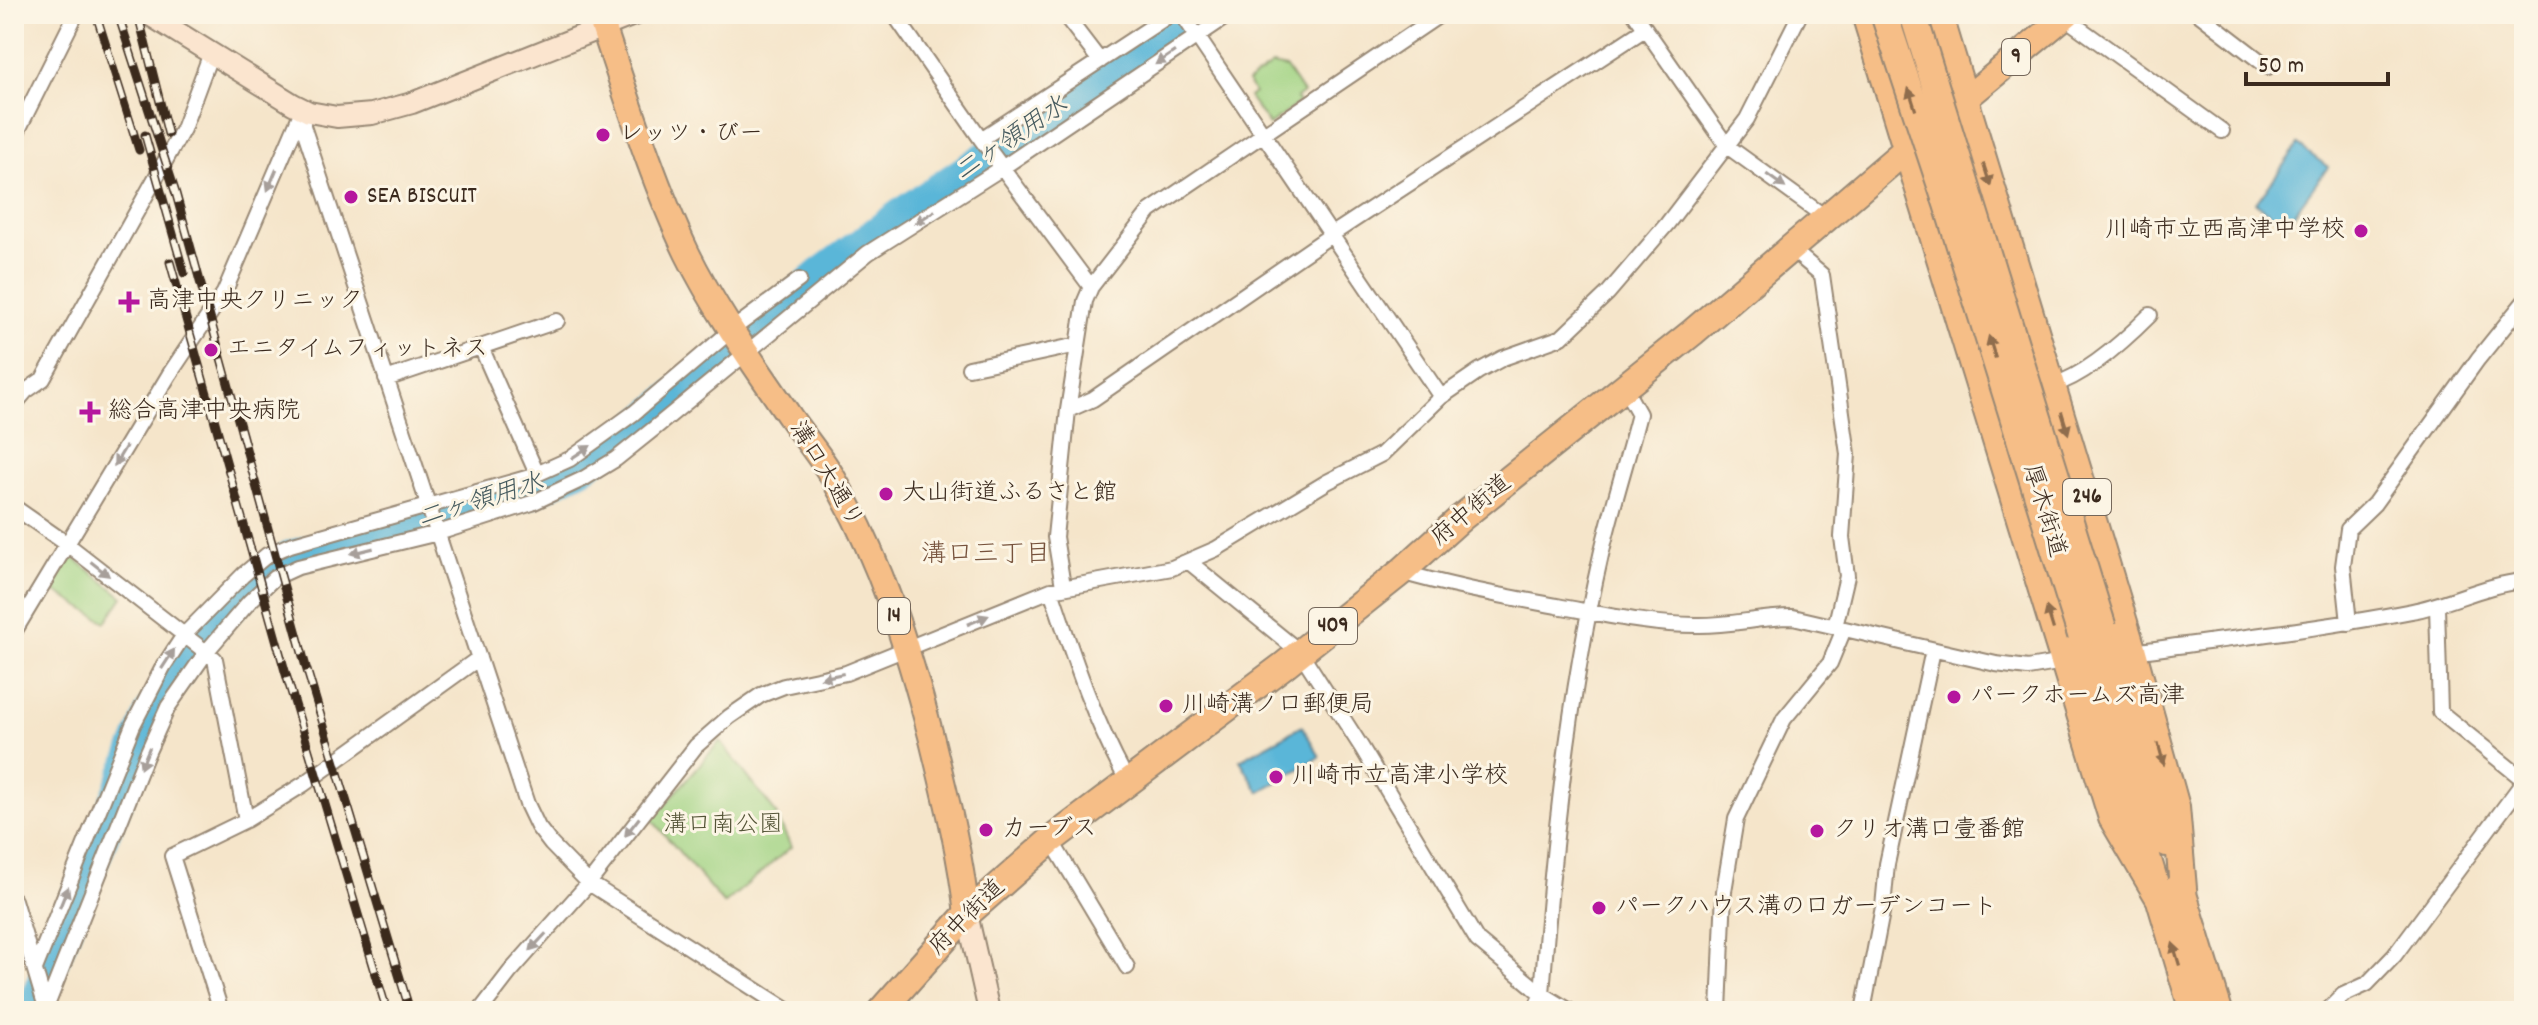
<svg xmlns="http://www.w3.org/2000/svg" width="2538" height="1025" font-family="Dekko,'Klee One',sans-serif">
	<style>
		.green { fill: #a1d383; stroke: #6e7e50; stroke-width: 2 }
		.water { fill: #5ab6d8; stroke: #4a707b; stroke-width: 2 }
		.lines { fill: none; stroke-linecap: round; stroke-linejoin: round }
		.river { stroke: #5ab6d8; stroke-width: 34 }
		.street-casing { stroke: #988874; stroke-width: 18 }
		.secondary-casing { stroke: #988874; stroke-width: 24 }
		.primary-casing { stroke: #988874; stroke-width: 28 }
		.highway-casing { stroke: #988874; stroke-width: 30 }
		.street { stroke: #fff; stroke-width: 14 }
		.secondary { stroke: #fbe5cf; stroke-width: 20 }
		.primary { stroke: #f6be87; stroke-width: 24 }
		.highway { stroke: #f6be87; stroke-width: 26 }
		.rail-casing { stroke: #3b2a1e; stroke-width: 9 }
		.rail { stroke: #fcf5e5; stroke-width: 6; stroke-dasharray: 18; stroke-linecap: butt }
		.highway-bridge-casing { stroke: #988874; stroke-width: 30; stroke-linecap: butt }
		.highway-bridge { stroke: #f6be87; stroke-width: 26 }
		.oneway { fill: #a79f9a }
		.oneway2 { fill: #8f6d4d }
		.poi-dot { fill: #b5179e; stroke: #fcf5e5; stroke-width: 3 }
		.labels { text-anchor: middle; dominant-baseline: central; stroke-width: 6; stroke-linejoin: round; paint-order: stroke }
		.shield { fill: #fcf5e5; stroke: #75675a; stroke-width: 2 }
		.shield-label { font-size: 22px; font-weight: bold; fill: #3b2a1e }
		.poi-label { font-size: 24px; fill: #3b2a1e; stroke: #fcf5e5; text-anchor: start }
		.street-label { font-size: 24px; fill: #3b2a1e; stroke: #fcf5e5 }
		.park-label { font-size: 24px; fill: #545437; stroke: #fcf5e5 }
		.water-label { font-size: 26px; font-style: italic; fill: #465b5f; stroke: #fcf5e5 }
		.neighbourhood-label { font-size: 26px; fill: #77533d; stroke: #fcf5e5 }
	</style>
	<rect width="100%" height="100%" fill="#fcf5e5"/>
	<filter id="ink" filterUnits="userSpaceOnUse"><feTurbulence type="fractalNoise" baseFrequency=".0125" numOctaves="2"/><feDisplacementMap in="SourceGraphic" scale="16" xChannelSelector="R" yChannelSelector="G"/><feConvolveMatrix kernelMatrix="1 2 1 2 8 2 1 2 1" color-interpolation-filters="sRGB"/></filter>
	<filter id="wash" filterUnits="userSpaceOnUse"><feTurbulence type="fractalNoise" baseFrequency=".006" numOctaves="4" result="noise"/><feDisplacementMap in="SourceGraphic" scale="32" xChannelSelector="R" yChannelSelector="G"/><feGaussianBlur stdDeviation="1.8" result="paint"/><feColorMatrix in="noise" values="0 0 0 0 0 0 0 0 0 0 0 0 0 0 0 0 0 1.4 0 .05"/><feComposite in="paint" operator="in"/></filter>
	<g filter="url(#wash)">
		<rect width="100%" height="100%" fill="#f5e5ca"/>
		<!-- green -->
		<path class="green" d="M1272 65 1286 68 1303 93 1296 98 1299 103 1269 125 1249 97 1254 93 1247 82Z
			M70 555 123 597 106 622 49 588Z
			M720 741 775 812 791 847 724 904 652 820Z"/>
		<!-- water -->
		<path class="water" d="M2298 145 2328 167 2286 225 2256 203Z
			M1302 726 1320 757 1259 792 1240 760Z"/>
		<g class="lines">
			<!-- river -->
			<path class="river" d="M32 1011 151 714C187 652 229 598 288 558L530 492 580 467 629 435 823 273 907 211 1201 14"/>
		</g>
	</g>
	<g filter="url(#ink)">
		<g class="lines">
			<defs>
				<path id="street" d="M894 14 981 139 1091 287
					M1064 14 1100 61
					M1182 14 1441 397
					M1635 14 1727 146 1825 217
					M2199 14 2268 67
					M2064 17 2222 131
					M303 109V126L527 804 538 827 551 844 589 883 789 1011
					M14 138 76 14
					M981 139 1171 14
					M1790 248 1822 275 1848 454 1842 537 1847 576 1835 627
					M481 347 537 474
					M969 368 1078 345
					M386 379 557 321
					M2053 385C2087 375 2125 340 2150 315
					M14 405 26 391 43 379 183 129 211 53
					M1068 410 1093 399 1331 235 1645 29
					M14 507 67 544 215 659 246 820 172 856 221 1011
					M1188 561 1301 653 1362 748 1477 940 1542 994 1570 1011
					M1401 572C1452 587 1504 596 1557 606 1602 614 1649 625 1696 625 1729 626 1760 617 1793 617L1996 664 2028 668 2063 662
					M1063 586 1055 537 1068 410 1085 301 1091 287 1150 211 1441 14
					M1051 590C1073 656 1094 721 1128 782
					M2437 606 2440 712 2524 780
					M2349 623 2343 566 2348 529 2374 504 2478 359 2524 302
					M14 632 169 375 224 293 301 113
					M2133 652C2226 639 2320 629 2412 611 2450 604 2485 584 2524 581
					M246 820 304 784 479 658
					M1051 840 1127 967
					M14 900 47 1011
					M35 969 133 725 163 667 184 635 243 575 267 555 290 545 530 477 570 459 634 413 733 329 799 280
					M46 1008 146 756 168 707 207 651 249 602 274 578 298 567 438 533 532 503 583 479 616 459 656 427 868 253 1002 168 1230 14
					M480 1011 510 972 589 883 696 746 729 717 761 695 784 686 846 673 1051 590 1172 568 1216 549 1327 482 1382 454 1441 397 1479 371 1503 358 1562 337 1608 293 1667 224 1747 119 1800 14
					M1534 1011 1542 994C1553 847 1568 699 1601 555 1612 507 1627 461 1639 414L1625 389
					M1719 1011 1724 891 1736 819 1784 719 1830 663 1844 629
					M1863 1011 1883 907 1887 864 1933 650
					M2327 1011 2343 995 2367 984 2394 956 2524 781"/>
				<path id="secondary" d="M148 14 293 104 309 112 337 117 372 114 412 103 636 14
					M967 914 989 1011"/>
				<path id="primary" d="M599 14C625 91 652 180 687 253 715 310 754 364 790 417 804 437 820 456 832 476 879 556 908 647 931 736 946 797 960 851 967 914
					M1963 101 2068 14"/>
				<path id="highway" d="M1865 14 2112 818 2159 898
					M1939 14 2133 652 2176 807 2184 900
					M2103 628 2167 843
					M2081 635 2193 1011
					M2180 884 2219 1011
					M881 1011 967 914 1051 840 1283 666 1401 572 1461 518 1693 332 1963 101"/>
			</defs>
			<!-- street casing -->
			<use href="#street" class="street-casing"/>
			<!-- secondary casing -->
			<use href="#secondary" class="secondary-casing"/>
			<!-- primary casing -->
			<use href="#primary" class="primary-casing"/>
			<!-- highway casing -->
			<use href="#highway" class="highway-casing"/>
			<!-- street -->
			<use href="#street" class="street"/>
			<!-- secondary -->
			<use href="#secondary" class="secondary"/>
			<!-- primary -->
			<use href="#primary" class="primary"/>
			<!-- highway -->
			<use href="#highway" class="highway"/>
			<defs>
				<path id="rail" d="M96 14 139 150
					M118 14 176 194 306 667 410 1011
					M138 14 168 134
					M145 135 184 273
					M170 262 285 671 387 1011"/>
			</defs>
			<!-- rail casing -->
			<use href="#rail" class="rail-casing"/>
			<!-- rail -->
			<use href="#rail" class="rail"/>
			<defs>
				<path id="highway-bridge" d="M1884 14 1947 204 2081 635
					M1913 14 2103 628"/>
			</defs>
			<!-- highway-bridge casing -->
			<use href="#highway-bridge" class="highway-bridge-casing"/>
			<!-- highway-bridge -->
			<use href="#highway-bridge" class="highway-bridge"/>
		</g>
		<!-- one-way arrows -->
		<defs><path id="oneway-solid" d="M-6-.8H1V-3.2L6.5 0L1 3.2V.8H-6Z" transform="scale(2)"/></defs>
		<g class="oneway">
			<use href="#oneway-solid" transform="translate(1165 58) rotate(146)"/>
			<use href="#oneway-solid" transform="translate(272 180) rotate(113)"/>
			<use href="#oneway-solid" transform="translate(1776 181) rotate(36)"/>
			<use href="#oneway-solid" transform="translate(925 217) rotate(148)"/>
			<use href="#oneway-solid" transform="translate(581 452) rotate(-33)"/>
			<use href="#oneway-solid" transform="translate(120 456) rotate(121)"/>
			<use href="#oneway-solid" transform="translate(362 551) rotate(166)"/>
			<use href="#oneway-solid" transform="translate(100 569) rotate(38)"/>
			<use href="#oneway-solid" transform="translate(978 620) rotate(-23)"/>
			<use href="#oneway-solid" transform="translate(168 659) rotate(-57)"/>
			<use href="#oneway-solid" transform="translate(832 676) rotate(168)"/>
			<use href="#oneway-solid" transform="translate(145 758) rotate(113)"/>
			<use href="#oneway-solid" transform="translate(632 827) rotate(128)"/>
			<use href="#oneway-solid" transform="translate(64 897) rotate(-68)"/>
			<use href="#oneway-solid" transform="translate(538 942) rotate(133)"/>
		</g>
		<g class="oneway2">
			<use href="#oneway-solid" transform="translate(1912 99) rotate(-108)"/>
			<use href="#oneway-solid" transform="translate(1987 175) rotate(72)"/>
			<use href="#oneway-solid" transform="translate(1992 347) rotate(-107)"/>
			<use href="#oneway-solid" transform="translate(2065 423) rotate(73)"/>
			<use href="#oneway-solid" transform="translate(2050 618) rotate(-107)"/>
			<use href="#oneway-solid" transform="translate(2161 754) rotate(75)"/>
			<use href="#oneway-solid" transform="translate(2176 954) rotate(-107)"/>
		</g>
	</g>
	<!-- markers -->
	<g class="poi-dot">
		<circle cx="603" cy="135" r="8"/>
		<circle cx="351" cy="197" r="8"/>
		<circle cx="2361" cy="231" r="8"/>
		<path d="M125 290h8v8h8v8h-8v8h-8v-8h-8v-8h8z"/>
		<circle cx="211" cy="350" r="8"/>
		<path d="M86 400h8v8h8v8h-8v8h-8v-8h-8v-8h8z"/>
		<circle cx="886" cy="494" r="8"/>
		<circle cx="1954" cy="697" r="8"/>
		<circle cx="1166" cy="706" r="8"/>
		<circle cx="1276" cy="777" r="8"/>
		<circle cx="986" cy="830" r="8"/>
		<circle cx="1817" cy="831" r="8"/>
		<circle cx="1599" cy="908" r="8"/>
	</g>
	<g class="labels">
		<!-- shield labels -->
		<g class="shield">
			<rect x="2002" y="39" width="28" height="36" rx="6"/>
			<rect x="2063" y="479" width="48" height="36" rx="6"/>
			<rect x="878" y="598" width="32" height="36" rx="6"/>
			<rect x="1309" y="608" width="48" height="36" rx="6"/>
		</g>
		<g class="shield-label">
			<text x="2016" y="57">9</text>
			<text x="2087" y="497">246</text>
			<text x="894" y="616">14</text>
			<text x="1333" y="626">409</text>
		</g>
		<!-- poi labels -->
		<g class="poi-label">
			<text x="619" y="135">レッツ・びー</text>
			<text x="367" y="197">SEA BISCUIT</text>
			<text x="2345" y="231" text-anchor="end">川崎市立西高津中学校</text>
			<text x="147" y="302">高津中央クリニック</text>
			<text x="227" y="350">エニタイムフィットネス</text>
			<text x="108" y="412">総合高津中央病院</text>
			<text x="902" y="494">大山街道ふるさと館</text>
			<text x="1970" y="697">パークホームズ高津</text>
			<text x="1182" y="706">川崎溝ノ口郵便局</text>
			<text x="1292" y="777">川崎市立高津小学校</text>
			<text x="1002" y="830">カーブス</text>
			<text x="1833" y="831">クリオ溝口壹番館</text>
			<text x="1615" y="908">パークハウス溝の口ガーデンコート</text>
		</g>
		<!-- street labels -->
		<g class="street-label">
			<text transform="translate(825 475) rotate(59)">溝口大通り</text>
			<text transform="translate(1472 511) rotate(-40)">府中街道</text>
			<text transform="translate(2043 511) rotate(73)">厚木街道</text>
			<text transform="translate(968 918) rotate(-45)">府中街道</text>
		</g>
		<!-- park labels -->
		<g class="park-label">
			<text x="723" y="826">溝口南公園</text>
		</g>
		<!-- water labels -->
		<g class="water-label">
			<text transform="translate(1012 140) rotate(-34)">二ヶ領用水</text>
			<text transform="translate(481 502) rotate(-17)">二ヶ領用水</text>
		</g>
		<!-- neighbourhood labels -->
		<g class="neighbourhood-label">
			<text x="986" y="555">溝口三丁目</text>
		</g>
	</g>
	<!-- margin -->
	<rect width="2538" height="1025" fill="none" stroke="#fcf5e5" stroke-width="48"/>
	<!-- scale -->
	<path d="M2246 72v12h142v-12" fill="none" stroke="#3b2a1e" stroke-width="4"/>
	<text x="2258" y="72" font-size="24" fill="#3b2a1e" stroke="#fcf5e5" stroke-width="6" paint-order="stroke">50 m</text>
</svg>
